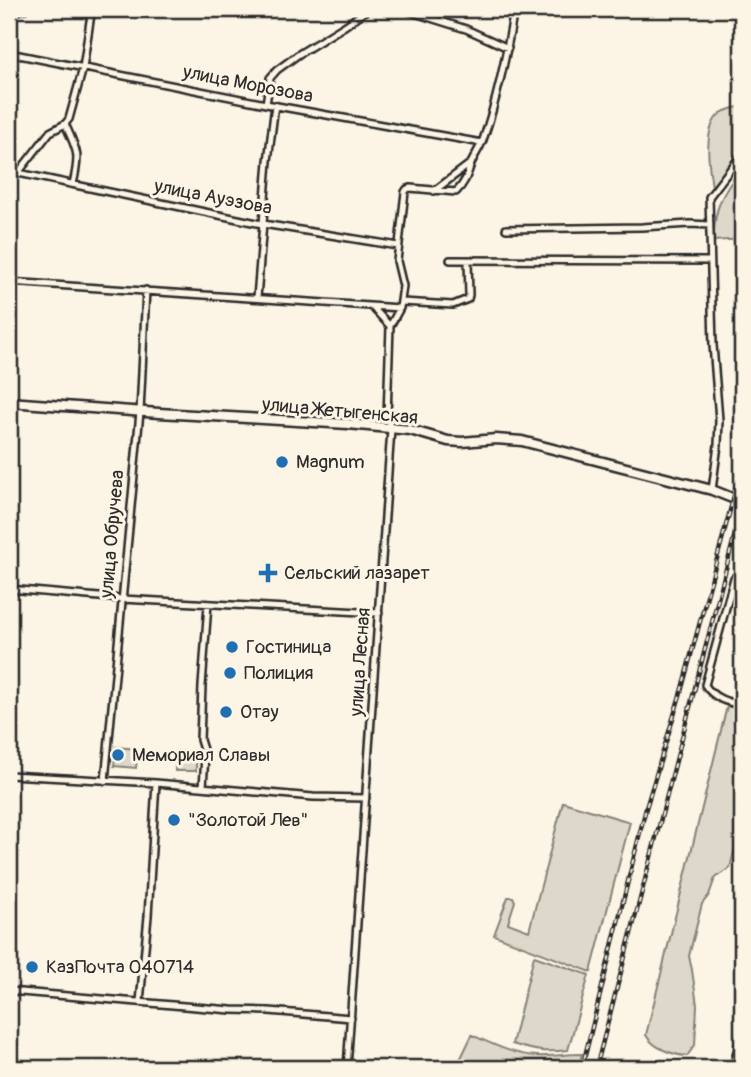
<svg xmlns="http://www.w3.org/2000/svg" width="751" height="1077" font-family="Pangolin,sans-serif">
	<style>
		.green { fill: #ded8ca; stroke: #84827a; stroke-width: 2 }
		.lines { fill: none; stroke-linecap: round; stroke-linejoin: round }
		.street-casing { stroke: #2b2b2b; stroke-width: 10 }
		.secondary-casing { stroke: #2b2b2b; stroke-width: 13 }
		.street { stroke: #fcf5e5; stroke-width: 5 }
		.secondary { stroke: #fcf5e5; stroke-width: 8 }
		.rail-casing { stroke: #2b2b2b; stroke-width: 4.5 }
		.rail { stroke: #fcf5e5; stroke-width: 2; stroke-dasharray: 5; stroke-linecap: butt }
		.poi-dot { fill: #1f6fb2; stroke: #fcf5e5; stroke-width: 2.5 }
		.labels { text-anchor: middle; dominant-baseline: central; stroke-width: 6; stroke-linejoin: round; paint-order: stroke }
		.street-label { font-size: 19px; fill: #2b2b2b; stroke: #fcf5e5 }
		.poi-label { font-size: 19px; fill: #2b2b2b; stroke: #fcf5e5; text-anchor: start }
	</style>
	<rect width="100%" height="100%" fill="#fcf5e5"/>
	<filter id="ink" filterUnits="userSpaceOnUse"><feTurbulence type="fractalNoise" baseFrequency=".0143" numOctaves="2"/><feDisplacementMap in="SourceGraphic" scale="14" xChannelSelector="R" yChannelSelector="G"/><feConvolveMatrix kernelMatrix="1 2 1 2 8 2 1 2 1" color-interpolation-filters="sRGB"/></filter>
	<g filter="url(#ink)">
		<!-- green -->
		<path class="green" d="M742 106V149L712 187C709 167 702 127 721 113 727 109 735 108 742 106Z
			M742 167V239L714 241C713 208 723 192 742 167Z
			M727 706 742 710V766L735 820 736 844 730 868 715 878 709 895 702 904 689 956 692 970 697 1005 695 1045 687 1056C673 1055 653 1048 646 1035Z
			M116 747 138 749 136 768 114 766Z
			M176 751 196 752V771H175Z
			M563 802 630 822 591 972 494 935 508 897H513L515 901 508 923 529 931Z
			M534 956 589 975 568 1050C544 1053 535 1051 512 1044Z
			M472 1035C492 1044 514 1055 537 1056 552 1057 567 1054 582 1054L578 1068H456Z"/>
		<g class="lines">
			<defs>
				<path id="street" d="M402 9 466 29 508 48
					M9 14 25 9
					M9 53 266 104 482 143
					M266 104 270 78 277 70 299 54 346 25 368 9
					M65 124C78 152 80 154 73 184
					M9 171 257 223 398 246
					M18 173 50 132 65 124 69 119 83 68 91 14
					M434 191 471 163
					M506 229 642 227 690 224 710 225
					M450 260 710 261
					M9 282 400 308
					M257 298 268 161 275 105
					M402 302 453 305 468 299 469 295 468 261
					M373 308 390 326
					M712 490 718 445 719 420 713 345 709 197 742 154
					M742 572 734 578 705 685C714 699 727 702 742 705
					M9 589 122 599 379 613
					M9 775 156 783 313 797 366 798
					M105 781 140 412 146 290
					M203 787 205 756 200 740 202 686 208 604
					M9 991 231 1010 269 1011 351 1018
					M140 1002 148 916 156 783
					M347 1068 391 429 387 417 390 326 400 308 403 286 397 261 405 192 407 189 410 188 456 192C465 183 467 176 471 164 474 156 480 148 483 140 498 97 507 53 514 9
					M733 1068 742 1032"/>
				<path id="secondary" d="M9 402 159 413 348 424 410 430 448 441 462 442 496 439 522 441 712 490 742 502"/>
			</defs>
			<!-- street casing -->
			<use href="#street" class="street-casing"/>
			<!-- secondary casing -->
			<use href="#secondary" class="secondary-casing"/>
			<!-- street -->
			<use href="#street" class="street"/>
			<!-- secondary -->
			<use href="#secondary" class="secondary"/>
			<defs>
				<path id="rail" d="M582 1068 646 808 681 692 742 466
					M596 1068 742 507"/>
			</defs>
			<!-- rail casing -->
			<use href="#rail" class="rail-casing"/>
			<!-- rail -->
			<use href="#rail" class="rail"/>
		</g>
	</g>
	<!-- markers -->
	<g class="poi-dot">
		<circle cx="282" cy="462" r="7"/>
		<path d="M264.5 562.5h7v7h7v7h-7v7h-7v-7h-7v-7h7z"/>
		<circle cx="232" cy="647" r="7"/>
		<circle cx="230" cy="673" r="7"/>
		<circle cx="226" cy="712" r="7"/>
		<circle cx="118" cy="755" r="7"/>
		<circle cx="174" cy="820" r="7"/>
		<circle cx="32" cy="967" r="7"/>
	</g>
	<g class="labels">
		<!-- street labels -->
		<g class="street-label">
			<text transform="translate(248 84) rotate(11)">улица Морозова</text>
			<text transform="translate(213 197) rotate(11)">улица Ауэзова</text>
			<text transform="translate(340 411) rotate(5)">улица Жетыгенская</text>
			<text transform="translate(112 534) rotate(-85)">улица Обручева</text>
			<text transform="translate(360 662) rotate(-86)">улица Лесная</text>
		</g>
		<!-- poi labels -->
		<g class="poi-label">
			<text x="296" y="462">Magnum</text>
			<text x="284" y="573">Сельский лазарет</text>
			<text x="246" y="647">Гостиница</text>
			<text x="244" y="673">Полиция</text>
			<text x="240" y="712">Отау</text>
			<text x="132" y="755">Мемориал Славы</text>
			<text x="188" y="820">"Золотой Лев"</text>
			<text x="46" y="967">КазПочта 040714</text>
		</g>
	</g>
	<!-- margin -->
	<rect width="751" height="1077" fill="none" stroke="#fcf5e5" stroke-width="35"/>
	<rect x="18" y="18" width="716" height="1042" fill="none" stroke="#2b2b2b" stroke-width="2.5" filter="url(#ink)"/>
</svg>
